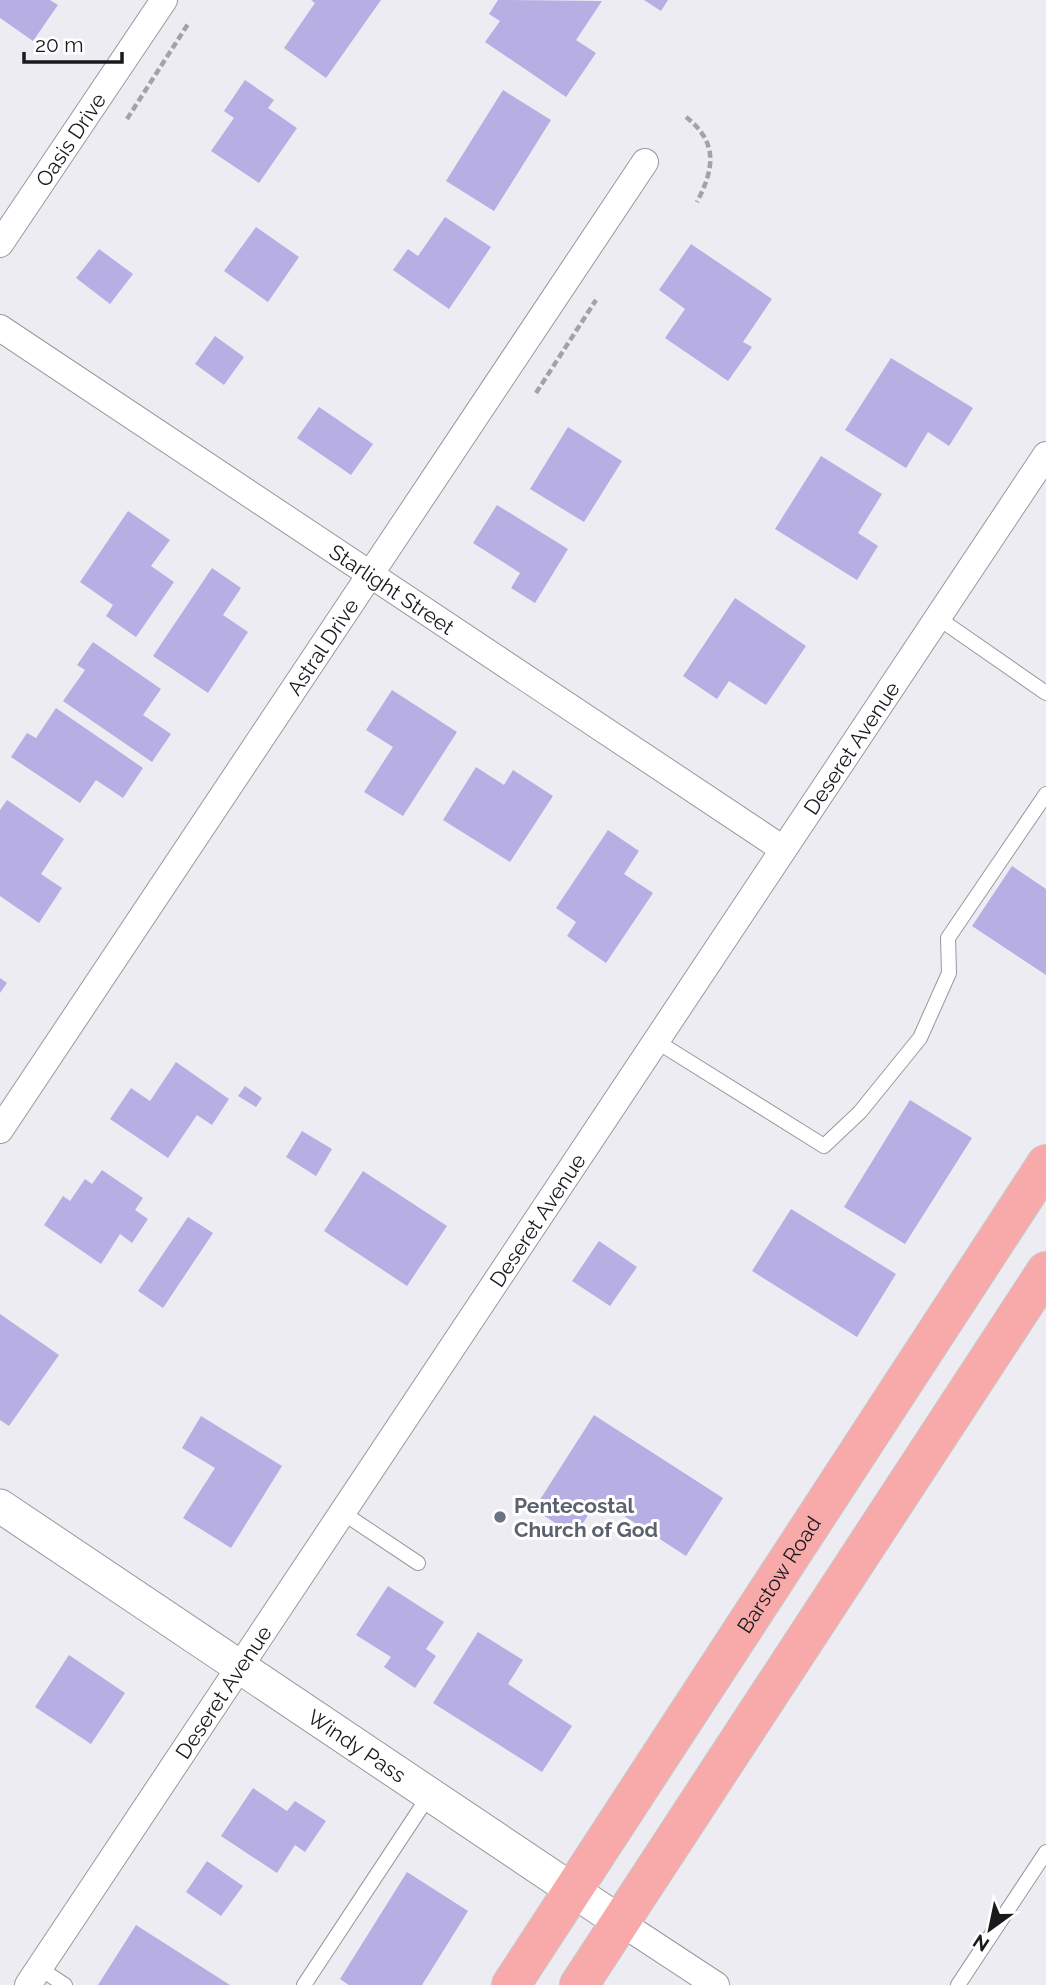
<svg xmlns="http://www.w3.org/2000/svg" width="1046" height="1985" font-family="Raleway,sans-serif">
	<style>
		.building { fill: #b7aee4 }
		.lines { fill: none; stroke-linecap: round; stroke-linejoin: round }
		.service-casing { stroke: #99989f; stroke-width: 16 }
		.minor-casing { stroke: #99989f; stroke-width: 28 }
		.tertiary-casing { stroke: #99989f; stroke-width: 35 }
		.primary-casing { stroke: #c8c8c9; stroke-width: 40 }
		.path { stroke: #a3a2a7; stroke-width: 4.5; stroke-dasharray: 7 3.5; stroke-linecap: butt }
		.service { stroke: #fff; stroke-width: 14 }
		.minor { stroke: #fff; stroke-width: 26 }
		.tertiary { stroke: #fff; stroke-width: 33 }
		.primary { stroke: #f8aaaa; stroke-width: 38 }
		.worship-dot { fill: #6b7280; stroke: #fff; stroke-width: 2.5 }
		.labels { text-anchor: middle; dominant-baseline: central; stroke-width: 6; stroke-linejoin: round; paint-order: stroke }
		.street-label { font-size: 21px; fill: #1a1a1c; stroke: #fff }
		.worship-label { font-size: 21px; font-weight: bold; fill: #5b616d; stroke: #fff; text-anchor: start }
	</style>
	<rect width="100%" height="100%" fill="#edecf3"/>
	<!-- building -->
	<path class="building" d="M0 0H50L58 5 33 41 0 18Z
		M311 0H381L326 78 284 48 315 3Z
		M498 0 602 1 576 40 596 53 566 97 485 42 500 21 489 14Z
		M644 0H668L661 11Z
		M245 80 274 100 268 108 297 128 259 183 211 151 234 118 224 111Z
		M503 90 551 120 494 211 446 181Z
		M445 217 491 247 449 309 393 270 408 249 418 256Z
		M256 227 299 257 268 302 224 271Z
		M691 244 772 299 743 342 752 347 728 381 665 338 685 309 659 290Z
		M99 249 133 274 110 304 76 278Z
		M215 336 244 357 224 385 195 364Z
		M891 358 973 408 949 446 928 432 906 468 845 430Z
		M319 407 373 444 351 475 297 438Z
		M568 427 622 461 584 522 530 489Z
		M821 456 882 494 858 533 878 546 857 580 775 529Z
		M497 505 568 549 535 603 511 588 520 573 473 543Z
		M128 511 170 540 151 566 174 582 136 637 106 616 113 605 80 582Z
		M212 568 241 588 223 615 248 632 208 693 153 656Z
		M735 598 806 646 766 705 729 681 717 699 683 676Z
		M93 642 161 689 143 715 171 734 152 762 63 701 85 670 77 665Z
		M392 690 457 732 403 816 364 792 393 747 366 730Z
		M56 708 143 768 123 798 96 780 80 803 11 757 27 733 36 738Z
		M476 767 504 785 513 770 553 796 510 862 443 820Z
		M7 800 64 839 41 874 62 888 39 923 0 896V810Z
		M608 830 639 851 624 874 653 893 606 963 567 936 576 922 556 908Z
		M1012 866 1046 889V975L972 926Z
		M0 978 7 983 0 993Z
		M176 1062 229 1099 212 1125 197 1115 168 1158 110 1119 131 1088 150 1101Z
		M245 1086 262 1098 256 1107 238 1096Z
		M910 1100 972 1138 905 1244 844 1207Z
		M302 1131 332 1149 316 1176 286 1157Z
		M102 1170 143 1198 135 1210 148 1219 132 1243 120 1234 101 1264 44 1225 63 1196 70 1201 85 1179 92 1184Z
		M363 1171 447 1226 407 1286 324 1231Z
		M791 1209 896 1274 857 1337 752 1271Z
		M188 1217 213 1233 163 1308 138 1291Z
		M599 1241 637 1267 610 1306 572 1281Z
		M0 1314 59 1355 9 1426 0 1420Z
		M594 1415 723 1498 686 1556 598 1499 575 1536 534 1509Z
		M201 1416 282 1466 231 1548 183 1518 215 1468 182 1448Z
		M388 1586 444 1622 426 1649 436 1656 415 1688 384 1667 391 1657 356 1635Z
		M478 1632 523 1660 508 1684 572 1726 542 1772 433 1703Z
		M69 1655 125 1693 91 1744 35 1707Z
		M253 1788 287 1811 295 1801 326 1821 305 1852 295 1845 277 1873 221 1836Z
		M207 1861 243 1886 221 1916 186 1892Z
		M407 1872 468 1911 422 1985H349L340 1979Z
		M136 1925 230 1985H98Z"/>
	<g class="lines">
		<defs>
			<path id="service" d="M938 618 1046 693
				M656 1041 824 1146 860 1112 920 1038 949 973 948 938 1046 794
				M343 1513 418 1563
				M39 1968 65 1985
				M304 1985 430 1794
				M958 1985 1046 1852"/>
			<g id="minor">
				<path id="s1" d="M0 244 164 0"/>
				<path id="s2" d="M0 328 783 849"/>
				<path id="s3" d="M0 1130 645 162"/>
				<path d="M620 1922 716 1985"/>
				<path id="s4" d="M28 1985 1046 455"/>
			</g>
			<g id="tertiary">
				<path id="s5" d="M0 1506 620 1922"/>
			</g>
			<g id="primary">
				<path id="s6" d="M511 1985 1046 1164"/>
				<path d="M579 1985 1046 1271"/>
			</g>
		</defs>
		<!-- service casing -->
		<use href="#service" class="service-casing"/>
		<!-- minor casing -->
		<use href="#minor" class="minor-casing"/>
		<!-- tertiary casing -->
		<use href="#tertiary" class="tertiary-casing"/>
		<!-- primary casing -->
		<use href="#primary" class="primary-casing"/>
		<!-- path -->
		<path class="path" d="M686 117C719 143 714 169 697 202
			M127 119 188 24
			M536 393 596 300"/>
		<!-- service -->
		<use href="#service" class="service"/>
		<!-- minor -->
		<use href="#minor" class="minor"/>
		<!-- tertiary -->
		<use href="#tertiary" class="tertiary"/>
		<!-- primary -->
		<use href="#primary" class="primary"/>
	</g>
	<!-- markers -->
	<circle class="worship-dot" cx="500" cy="1517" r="7"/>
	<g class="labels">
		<!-- street labels -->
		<g class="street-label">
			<text stroke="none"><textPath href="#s1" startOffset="126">Oasis Drive</textPath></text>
			<text stroke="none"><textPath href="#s2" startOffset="471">Starlight Street</textPath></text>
			<text stroke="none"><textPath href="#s3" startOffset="581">Astral Drive</textPath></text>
			<text stroke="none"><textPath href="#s4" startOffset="1486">Deseret Avenue</textPath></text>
			<text stroke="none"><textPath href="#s4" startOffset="919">Deseret Avenue</textPath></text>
			<text stroke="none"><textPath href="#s6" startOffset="490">Barstow Road</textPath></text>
			<text stroke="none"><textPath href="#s4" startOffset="352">Deseret Avenue</textPath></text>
			<text stroke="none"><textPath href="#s5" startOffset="430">Windy Pass</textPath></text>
		</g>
		<!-- worship labels -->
		<g class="worship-label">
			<text x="514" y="1505">Pentecostal<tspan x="514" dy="24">Church of God</tspan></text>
		</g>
	</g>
	<!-- north arrow -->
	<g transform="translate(990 1929) rotate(213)" stroke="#ffffff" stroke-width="5" paint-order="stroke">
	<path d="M0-5L12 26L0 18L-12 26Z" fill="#1a1a1c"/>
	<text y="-10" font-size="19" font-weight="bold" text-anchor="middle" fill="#1a1a1c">N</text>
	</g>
	<!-- scale -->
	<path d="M24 52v10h98v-10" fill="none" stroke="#1a1a1c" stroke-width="3.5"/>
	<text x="35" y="52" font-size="21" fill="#1a1a1c" stroke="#ffffff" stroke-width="5" paint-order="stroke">20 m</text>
</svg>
